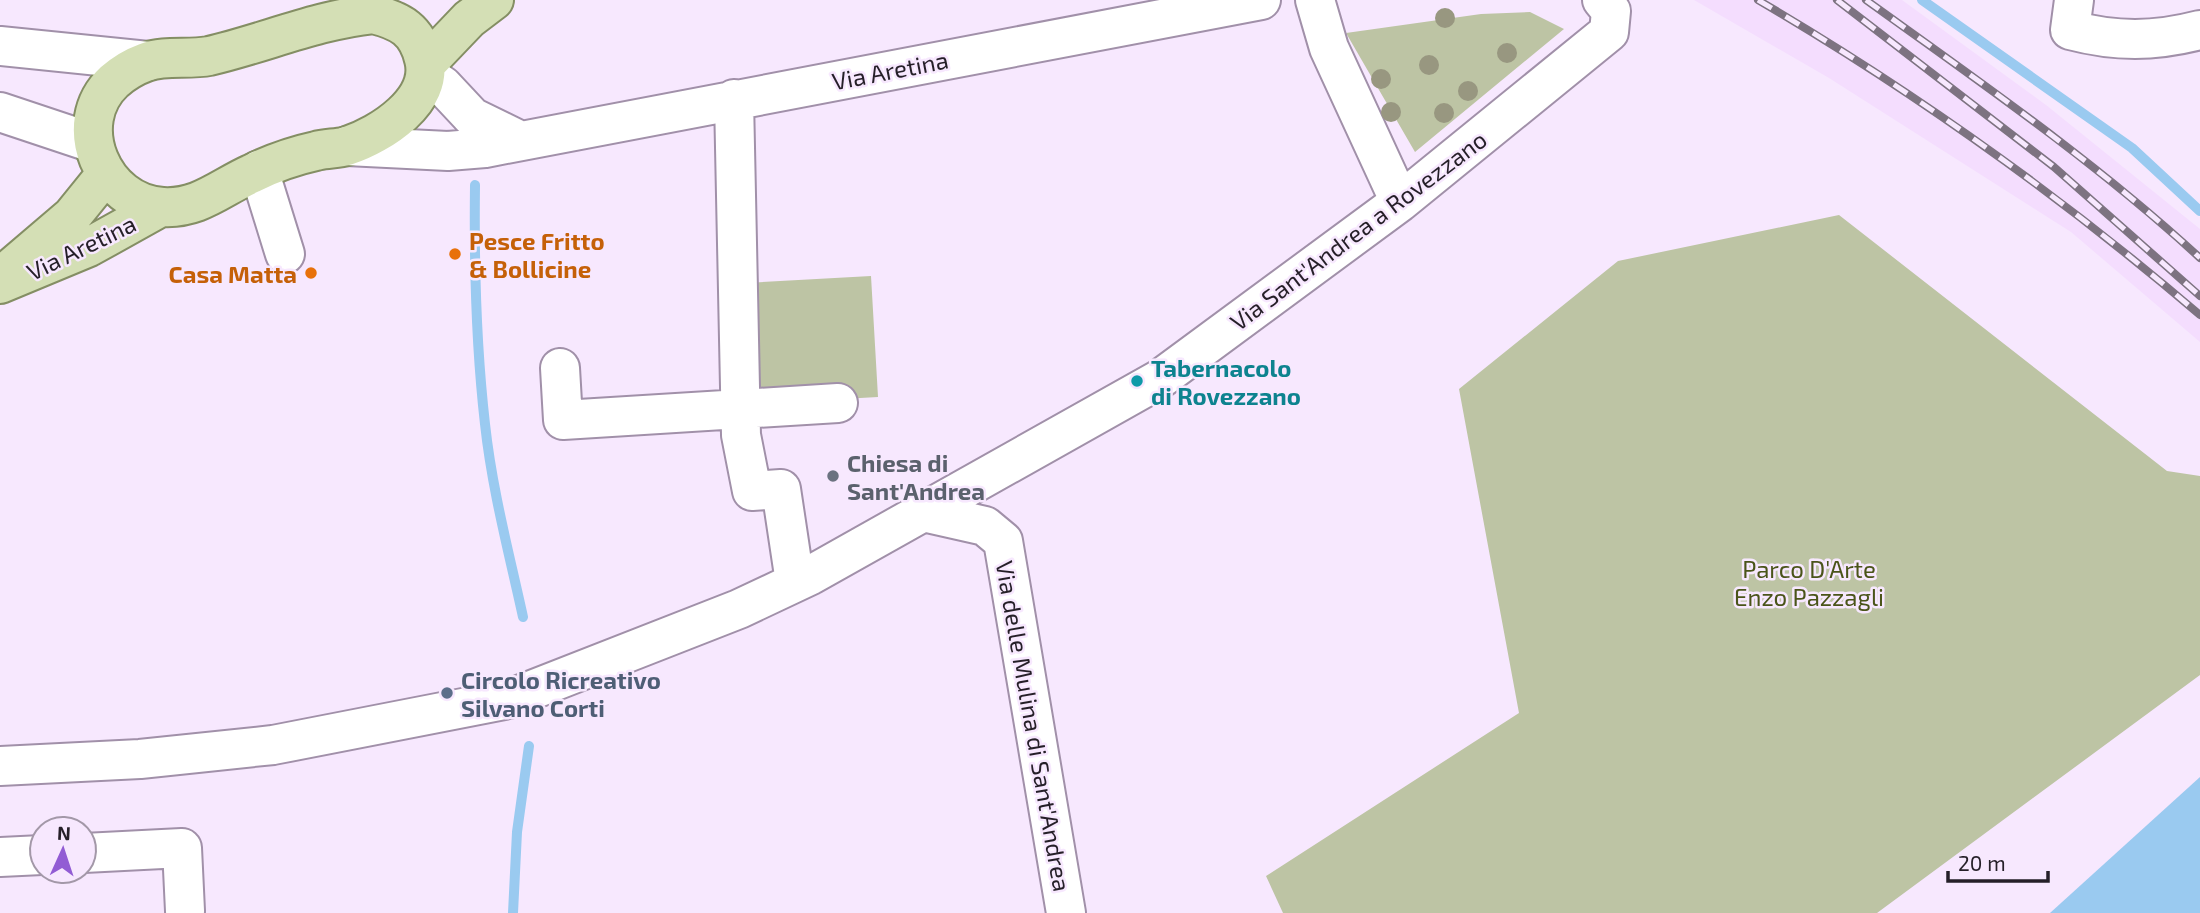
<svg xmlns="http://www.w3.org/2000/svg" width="2200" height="913" font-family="'Exo 2',sans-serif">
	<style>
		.built { fill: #f4ddfe }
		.green { fill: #bdc4a4 }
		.water { fill: #9acaf0 }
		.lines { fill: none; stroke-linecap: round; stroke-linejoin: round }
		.stream { stroke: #9acaf0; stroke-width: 10 }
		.minor-casing { stroke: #a190a9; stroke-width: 42 }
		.major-casing { stroke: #848e64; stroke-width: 42 }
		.minor { stroke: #fff; stroke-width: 38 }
		.major { stroke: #d4dfb5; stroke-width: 38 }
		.rail-casing { stroke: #7d7381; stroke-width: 8 }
		.rail { stroke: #f7e8fe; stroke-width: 5; stroke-dasharray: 16; stroke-linecap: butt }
		.tree { fill: #989780 }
		.food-dot { fill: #e8710a; stroke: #f7e8fe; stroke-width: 2.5 }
		.culture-dot { fill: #0f9aa8; stroke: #f7e8fe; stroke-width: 2.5 }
		.worship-dot { fill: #6b7280; stroke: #f7e8fe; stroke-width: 2.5 }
		.service-dot { fill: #5c6f8a; stroke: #f7e8fe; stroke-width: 2.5 }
		.labels { text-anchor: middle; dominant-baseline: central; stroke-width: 5; stroke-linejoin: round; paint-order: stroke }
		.street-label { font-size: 24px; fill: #251f28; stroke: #f7e8fe }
		.food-label { font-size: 24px; font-weight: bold; fill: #c56008; stroke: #f7e8fe; text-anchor: start }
		.culture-label { font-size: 24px; font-weight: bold; fill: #0d838f; stroke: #f7e8fe; text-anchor: start }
		.worship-label { font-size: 24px; font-weight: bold; fill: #5b616d; stroke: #f7e8fe; text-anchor: start }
		.park-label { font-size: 24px; fill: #4a5419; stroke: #f7e8fe }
		.service-label { font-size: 24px; font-weight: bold; fill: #4e5e75; stroke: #f7e8fe; text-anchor: start }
	</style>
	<rect width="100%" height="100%" fill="#f7e8fe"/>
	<!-- built -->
	<path class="built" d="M1694 0H1902L2046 105 2200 229V342L2071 232 1829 78Z"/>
	<!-- green -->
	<path class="green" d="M1530 12 1564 29 1415 152 1346 33 1481 14Z
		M1839 215 2167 471 2200 476V675L1877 913H1283L1266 876 1519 713 1459 389 1618 261Z
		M871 276 878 397 752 404 746 283Z"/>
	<!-- water -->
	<path class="water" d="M2200 777V913H2050Z"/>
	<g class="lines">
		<!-- stream -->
		<path class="stream" d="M1922 0 2132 148 2200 211
			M475 185C474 264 476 345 485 424 492 489 509 553 523 617
			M513 913 517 832 529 746"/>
		<defs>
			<path id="minor" d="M1315 0 1329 48 1400 202
				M2074 0 2070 30C2116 42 2154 42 2200 30
				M0 46 148 61
				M427 75 443 86 472 117 519 140
				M734 99 741 435 752 491 781 489 795 582
				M0 112 93 143
				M347 146 448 151 485 148 1261 0
				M259 170 285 254
				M560 368 563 420 838 403
				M923 512 985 526 1003 541 1066 913
				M0 766 140 759 273 745 509 699 739 609 811 575 1160 379 1400 202 1609 32 1611 11 1602 0
				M84 853 182 848 185 911
				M0 857 42 855"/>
			<path id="major" d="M373 14C401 21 417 30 424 59 435 100 381 135 347 146 337 149 326 148 316 151 293 156 271 164 251 174 220 188 199 209 163 207 103 204 68 124 114 81 123 73 135 66 146 62 165 55 189 60 209 56 265 43 316 20 373 14Z
				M426 64 469 19 494 0
				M11 268 72 216 106 174
				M0 284 89 247 161 207"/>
		</defs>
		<!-- minor casing -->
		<use href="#minor" class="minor-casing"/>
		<!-- major casing -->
		<use href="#major" class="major-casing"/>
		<!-- minor -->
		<use href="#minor" class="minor"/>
		<!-- major -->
		<use href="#major" class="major"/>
		<defs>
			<path id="rail" d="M1758 0C1915 92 2062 197 2200 315
				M1837 0 2054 167 2200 296
				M1866 0C1980 82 2097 163 2200 258"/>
		</defs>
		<!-- rail casing -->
		<use href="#rail" class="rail-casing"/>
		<!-- rail -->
		<use href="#rail" class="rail"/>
	</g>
	<!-- trees -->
	<g class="tree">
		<circle cx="1445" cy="18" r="10"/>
		<circle cx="1507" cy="53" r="10"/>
		<circle cx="1429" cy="65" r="10"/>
		<circle cx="1381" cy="79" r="10"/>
		<circle cx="1468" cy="91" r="10"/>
		<circle cx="1391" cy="112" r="10"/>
		<circle cx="1444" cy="113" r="10"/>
	</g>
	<!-- markers -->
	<g class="food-dot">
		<circle cx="455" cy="254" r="7"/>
		<circle cx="311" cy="273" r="7"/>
	</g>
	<circle class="culture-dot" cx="1137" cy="381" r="7"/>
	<circle class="worship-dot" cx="833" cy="476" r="7"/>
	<circle class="service-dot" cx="447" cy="693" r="7"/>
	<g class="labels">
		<!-- street labels -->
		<g class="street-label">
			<text transform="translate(890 70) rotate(-11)">Via Aretina</text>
			<text transform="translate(1358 230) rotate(-37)">Via Sant'Andrea a Rovezzano</text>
			<text transform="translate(81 247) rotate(-26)">Via Aretina</text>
			<text transform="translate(1034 726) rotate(80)">Via delle Mulina di Sant'Andrea</text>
		</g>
		<!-- food labels -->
		<g class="food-label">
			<text x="469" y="240">Pesce Fritto<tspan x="469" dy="28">&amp; Bollicine</tspan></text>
			<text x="297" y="273" text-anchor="end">Casa Matta</text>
		</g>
		<!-- culture labels -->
		<g class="culture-label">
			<text x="1151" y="367">Tabernacolo<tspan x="1151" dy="28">di Rovezzano</tspan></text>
		</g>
		<!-- worship labels -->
		<g class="worship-label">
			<text x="847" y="462">Chiesa di<tspan x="847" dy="28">Sant'Andrea</tspan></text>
		</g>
		<!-- park labels -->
		<g class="park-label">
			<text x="1809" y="568">Parco D'Arte<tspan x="1809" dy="28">Enzo Pazzagli</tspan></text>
		</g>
		<!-- service labels -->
		<g class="service-label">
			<text x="461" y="679">Circolo Ricreativo<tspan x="461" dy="28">Silvano Corti</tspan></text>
		</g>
	</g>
	<!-- north arrow -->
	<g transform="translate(63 850) rotate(3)"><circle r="33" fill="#f7e8fe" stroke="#a398a8" stroke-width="2"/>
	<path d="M0-5L12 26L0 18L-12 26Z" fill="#925cd4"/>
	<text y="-10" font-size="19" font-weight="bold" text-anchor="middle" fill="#251f28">N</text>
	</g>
	<!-- scale -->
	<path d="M1948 871v10h100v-10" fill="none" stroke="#251f28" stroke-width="3.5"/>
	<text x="1958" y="871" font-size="21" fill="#251f28" stroke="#f7e8fe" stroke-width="5" paint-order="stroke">20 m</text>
</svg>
